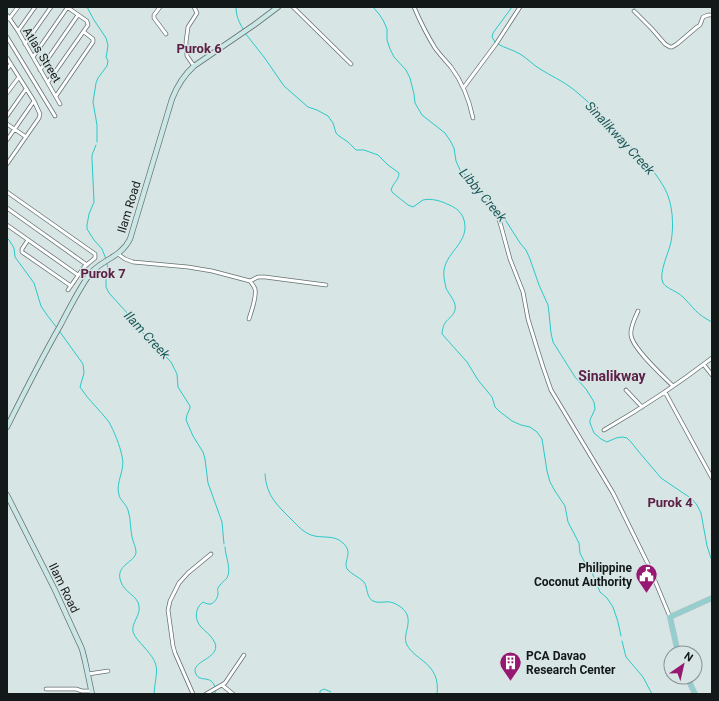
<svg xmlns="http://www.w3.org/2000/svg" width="719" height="701" font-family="Roboto,sans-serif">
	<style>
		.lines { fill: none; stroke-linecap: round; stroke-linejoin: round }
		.stream { stroke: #29c9c8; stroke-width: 1 }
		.street-casing { stroke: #657171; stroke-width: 4.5 }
		.secondary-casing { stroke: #657171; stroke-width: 6 }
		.primary-casing { stroke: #c2c3c3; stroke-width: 6 }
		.street { stroke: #fff; stroke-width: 3 }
		.secondary { stroke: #cae7e6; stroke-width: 4.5 }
		.primary { stroke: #94cece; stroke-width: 5 }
		.labels { text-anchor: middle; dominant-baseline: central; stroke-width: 3; stroke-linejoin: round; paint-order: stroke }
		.street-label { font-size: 12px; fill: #131818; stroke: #d8e5e5 }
		.poi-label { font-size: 12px; font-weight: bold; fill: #131818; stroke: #d8e5e5; text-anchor: end }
		.neighbourhood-label { font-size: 13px; font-weight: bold; fill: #5d2147; stroke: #d8e5e5 }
		.water-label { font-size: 13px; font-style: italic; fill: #1d5959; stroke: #d8e5e5 }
		.quarter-label { font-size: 14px; font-weight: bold; fill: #5d2147; stroke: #d8e5e5 }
	</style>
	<rect width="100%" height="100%" fill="#d8e5e5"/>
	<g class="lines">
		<!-- stream -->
		<path class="stream" d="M87 7 94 20 106 38 108 45 107 52 106 57 108 61 107 66 98 78 96 83 93 102 97 125V142
			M236 7C236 16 239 22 243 29
			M373 7 379 14 383 20 387 29V40L390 49 394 57 406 70 410 78 414 94 415 103 422 115 445 133 451 142 454 148 456 161 460 170 469 178 482 193 495 206 501 213 520 243 526 250 530 259 539 285 548 305 549 313 551 333 553 342 575 377 586 389 594 402 595 409 590 420V423L594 433 601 439 607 442 616 438 622 437 627 438 631 442 639 452 661 478 692 499 697 505 701 513 707 546 712 561
			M245 33 264 57 284 86 308 107 317 110 328 116 333 123 336 133 339 136 348 142 356 150H364L378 155 388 165 399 173C399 180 393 183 391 190L393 193 408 205 413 207C416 205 420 202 423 200 431 198 441 201 447 204 455 207 462 212 464 220 470 242 447 251 444 270 443 275 445 283 446 288 449 295 457 302 455 310 452 320 443 318 442 334L467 362 478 380 492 397 495 407 499 411 512 421 521 425 530 427 537 432 542 439 547 471 550 482 555 491 565 506 568 522 579 543 580 553 584 561 591 570 600 592 607 598 613 607 618 622 621 636
			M495 42 492 37 493 33 512 7
			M498 44C505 48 513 50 520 54 527 58 533 65 540 69 551 76 563 81 573 89 595 107 615 127 633 149 645 161 657 174 665 189 673 204 674 226 671 242 669 252 658 274 663 283 667 289 677 291 683 297 694 308 696 314 712 322
			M96 145 92 155V159L94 202 89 214 87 225V229L94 240 102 249 106 259
			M7 238 9 240 14 248 15 257 34 283 41 306 47 315 57 328
			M107 263 108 272 106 280V287L109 293 129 315 142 332 171 362 177 374 178 387 190 406V408L187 415 186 420 193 436 203 452 205 459 208 483 222 522 224 544
			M60 332 83 364 84 373 80 387C88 400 100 410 109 422 114 431 120 446 122 456 126 470 115 482 119 495 120 500 126 504 128 510 131 519 130 528 132 537 133 542 136 547 136 552 136 562 114 565 121 582 124 592 138 596 139 606 141 615 131 623 133 632 135 638 140 642 144 647 162 667 156 669 154 694
			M265 474C266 496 278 506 292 520 298 526 303 532 311 535 322 539 334 534 343 543 354 553 343 560 347 569 351 574 359 577 364 582 368 588 366 597 373 601 377 603 381 602 385 602 391 601 397 604 402 608 416 620 401 634 407 645 411 652 417 656 422 660 434 669 439 679 437 694
			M622 641 626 657 643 677 652 694
			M215 687C211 674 200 683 196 674 189 661 221 659 215 643 212 636 206 632 201 627 194 619 195 608 203 602 205 603 207 604 209 604 213 605 218 598 218 594 218 590 217 591 218 588 220 584 224 581 227 578 232 569 225 556 225 547
			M215 694V690
			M320 694V691L324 689 331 692"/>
		<defs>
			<path id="street" d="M160 7 154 15V18L166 34
				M194 7 197 13 188 27 186 42 187 56 194 66
				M293 7 351 64
				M414 7C420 21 427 35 435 48 440 55 446 61 451 67 463 83 469 99 473 118
				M634 11 652 29 665 44 670 47H672L677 44 697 27 700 25 703 17 708 15H712
				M7 15 18 31 60 104
				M9 19 18 7
				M18 31 35 7
				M7 37 55 116
				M25 44 51 7
				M33 57 67 8
				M7 58 34 101 40 114 39 118 7 164
				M7 69 11 64
				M40 70 78 15
				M48 82 88 25 87 21 67 7
				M464 87 496 44 520 7
				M7 93 19 77
				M56 96 93 42V39L84 32
				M7 116 26 89
				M7 124 26 137
				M7 140 34 101
				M7 192 95 254V258L84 267 68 290
				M7 208 87 265
				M498 216 501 226 510 259 523 292 528 319 536 345 543 367 551 390 613 493 648 564 670 617
				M7 225 78 275
				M28 240 22 249V252L71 286
				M118 254 125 259 133 262 188 267 212 271 250 281C252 284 254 286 255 289 257 297 251 312 249 319
				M250 281 258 277H265L326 285
				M638 311C635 318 630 327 631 335 632 348 663 376 673 386
				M704 365 712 375
				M626 390 642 407
				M665 392 712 478
				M604 430C642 408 678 384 712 358
				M88 674 108 671
				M222 685 233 694
				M46 689H76L82 691H91
				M193 694 175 653 173 646 168 610 170 601 179 583 188 573 211 554
				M206 694 225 683 244 655"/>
			<path id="secondary" d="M7 427C24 393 41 359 60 326 69 309 78 291 89 275 101 259 120 259 130 239L172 99C177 86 184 75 194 66L254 25 278 7
				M7 495 55 590 82 649 85 661 92 694"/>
			<path id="primary" d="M678 653 670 617 712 598
				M687 677 695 694"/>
		</defs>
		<!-- street casing -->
		<use href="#street" class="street-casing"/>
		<!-- secondary casing -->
		<use href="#secondary" class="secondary-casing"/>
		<!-- primary casing -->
		<use href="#primary" class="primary-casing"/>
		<!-- street -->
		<use href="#street" class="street"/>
		<!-- secondary -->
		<use href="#secondary" class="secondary"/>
		<!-- primary -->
		<use href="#primary" class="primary"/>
	</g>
	<!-- icons -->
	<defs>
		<symbol id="civic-pin" viewBox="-11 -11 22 30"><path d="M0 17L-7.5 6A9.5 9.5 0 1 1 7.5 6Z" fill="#971870" stroke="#d8e5e5"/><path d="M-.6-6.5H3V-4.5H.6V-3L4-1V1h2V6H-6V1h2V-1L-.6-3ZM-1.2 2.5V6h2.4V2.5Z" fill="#fff"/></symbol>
		<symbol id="building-pin" viewBox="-11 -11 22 30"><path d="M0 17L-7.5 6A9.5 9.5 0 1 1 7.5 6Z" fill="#971870" stroke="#d8e5e5"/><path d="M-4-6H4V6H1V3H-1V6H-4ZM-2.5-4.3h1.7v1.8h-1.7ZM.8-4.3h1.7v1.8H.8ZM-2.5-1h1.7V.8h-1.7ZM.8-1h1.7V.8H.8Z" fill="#fff"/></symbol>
	</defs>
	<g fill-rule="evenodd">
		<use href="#civic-pin" x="634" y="562" width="25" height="34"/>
		<use href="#building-pin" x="498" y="650" width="25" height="34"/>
	</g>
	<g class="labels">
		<!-- street labels -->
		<g class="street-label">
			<text transform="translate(42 55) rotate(59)">Atlas Street</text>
			<text transform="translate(129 207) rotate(-73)">Ilam Road</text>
			<text transform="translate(64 588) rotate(64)">Ilam Road</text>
		</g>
		<!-- poi labels -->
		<g class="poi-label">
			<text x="632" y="568">Philippine<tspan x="632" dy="14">Coconut Authority</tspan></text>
			<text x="526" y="656" text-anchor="start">PCA Davao<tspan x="526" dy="14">Research Center</tspan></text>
		</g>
		<!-- neighbourhood labels -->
		<g class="neighbourhood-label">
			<text x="199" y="48">Purok 6</text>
			<text x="103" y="273">Purok 7</text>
			<text x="670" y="502">Purok 4</text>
		</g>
		<!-- water labels -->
		<g class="water-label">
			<text transform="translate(620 138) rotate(47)">Sinalikway Creek</text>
			<text transform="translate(483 195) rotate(50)">Libby Creek</text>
			<text transform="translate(147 335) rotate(47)">Ilam Creek</text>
		</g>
		<!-- quarter labels -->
		<g class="quarter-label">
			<text x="612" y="376">Sinalikway</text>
		</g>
	</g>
	<!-- border -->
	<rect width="719" height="701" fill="none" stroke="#131818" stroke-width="16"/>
	<!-- north arrow -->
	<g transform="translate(683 665) rotate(34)"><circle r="19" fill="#d8e5e5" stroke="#899393"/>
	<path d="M0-3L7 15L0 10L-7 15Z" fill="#971870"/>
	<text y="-6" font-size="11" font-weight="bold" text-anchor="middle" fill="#131818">N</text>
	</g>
</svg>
